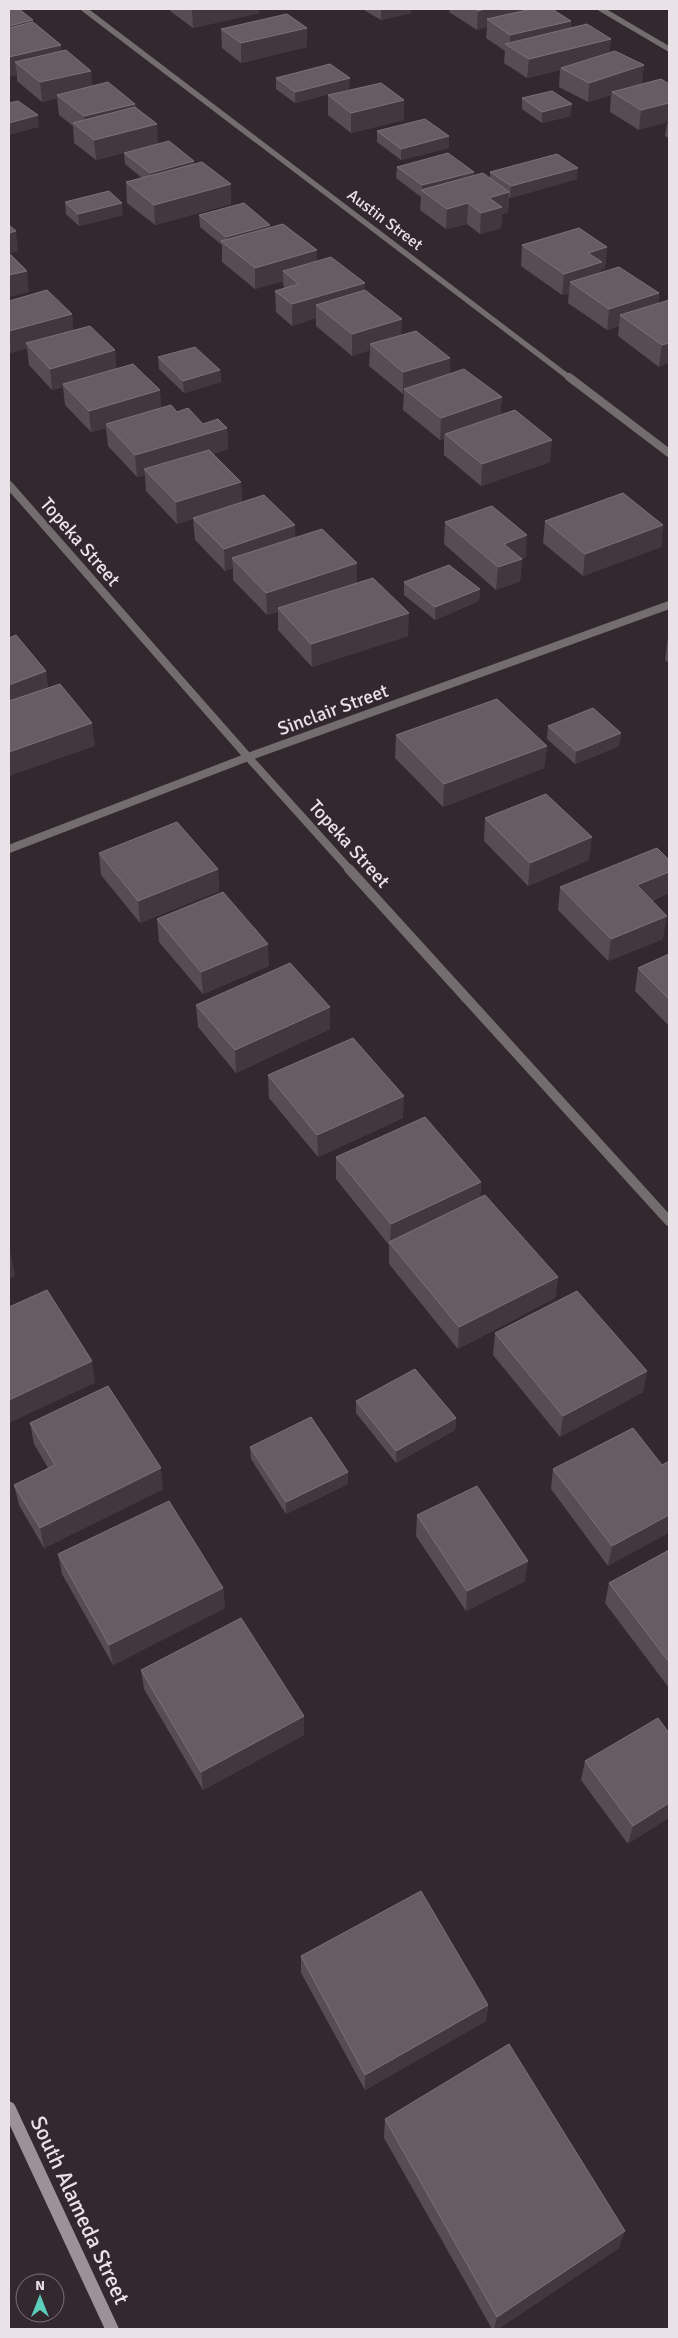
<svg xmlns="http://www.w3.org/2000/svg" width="678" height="2338" font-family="Signika,sans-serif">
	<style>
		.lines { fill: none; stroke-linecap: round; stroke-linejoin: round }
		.street-far2 { stroke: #736d70; stroke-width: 5.5 }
		.street-far1 { stroke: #736d70; stroke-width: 8 }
		.street { stroke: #736d70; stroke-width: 10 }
		.secondary { stroke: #9b9197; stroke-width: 13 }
		.wall { fill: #574c52 }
		.shaded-wall { fill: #42373d }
		.building { fill: #675c62; stroke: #7b7177 }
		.labels { text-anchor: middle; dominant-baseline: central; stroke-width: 4.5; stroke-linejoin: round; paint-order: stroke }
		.far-street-label { font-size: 16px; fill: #eae2e6; stroke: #33282e }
		.street-label { font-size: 19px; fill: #eae2e6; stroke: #33282e }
		.near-street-label { font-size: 22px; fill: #eae2e6; stroke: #33282e }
	</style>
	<rect width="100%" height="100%" fill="#33282e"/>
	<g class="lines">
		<!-- street-far2 -->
		<path class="street-far2" d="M84 9 571 379
			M601 9 669 49"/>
		<!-- street-far1 -->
		<path class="street-far1" d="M569 377 669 453
			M9 485 248 757 350 870
			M9 849 248 757 669 605"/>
		<!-- street -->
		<path class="street" d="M349 869 669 1221"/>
		<!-- secondary -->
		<path class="secondary" d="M9 2108 112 2329"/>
	</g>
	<!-- wall -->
	<path class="wall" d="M9 9 33 20V22L61 45V51L92 86 135 104 136 108 158 144 96 160 74 143 73 126 59 115 57 98 42 102 17 81V75L9 76Z
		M170 9H259V13L193 28 170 11Z
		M364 9H411V13L381 20 364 10Z
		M450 9H526V10L571 21V28L611 39 609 52 642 84 661 79 639 130 610 112 611 95 588 102 559 87 560 70 527 78 504 63 505 51 486 38 487 27 477 30 449 12Z
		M221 29 307 47 241 63 222 48Z
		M276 78 349 89 295 103 276 89Z
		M328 95 404 120 351 133 328 115Z
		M522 98 571 116 542 123 522 109Z
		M667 124H669V138L665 136Z
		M377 131 449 136V148L401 160 377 142Z
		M124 153 194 161V164L231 184V204L155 225 127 203 126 182 142 178 125 164Z
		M397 167 474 172 473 176 490 178V172L577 179 510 198 509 197 508 212 502 214 501 228 480 234 467 224 446 229 420 210 421 197 396 178Z
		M65 202 123 215 79 226 66 214Z
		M199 215 271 228 317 261 364 290 401 335 450 373 502 397 500 415 550 462 481 486 444 455V438L440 440 403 410 404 393 403 394 369 366 370 350 352 356 316 326V318L292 326 276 312 275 291 284 289 283 281 255 289 222 262V245L200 227Z
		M522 245 607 247 605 268 601 269V272L659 293 658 304 669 300 659 367 618 336 619 326 607 330 568 303 569 293 562 295 521 266Z
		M9 301 72 314 73 330 115 350 116 368 162 408 177 412 203 424 227 428 228 449 213 454 241 482 242 502 295 525V537L357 583 408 636 312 667 278 630V612L267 615 233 580V568L225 571 195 540 193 519 177 524 146 491 145 475 137 477 108 446 106 428 91 432 65 405 63 387 52 390 29 365 27 348 11 353 9 350Z
		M158 357 220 370 221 382 184 393 159 369Z
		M545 521 663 525 661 547 583 576 543 543Z
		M445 522 526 557 522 559 520 581 496 590 444 544Z
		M404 582 480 589 479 601 435 620 404 595Z
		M668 637H669V663L665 660Z
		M548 726 621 733 619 746 575 764 547 739Z
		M396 735 547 746 544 768 443 807 395 758Z
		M485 818 589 860 528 886 484 841Z
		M99 853 218 869 219 891 140 923 101 875Z
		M669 860V893L652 901 663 939 608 961 558 910 560 887Z
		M157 919 269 966 203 994 159 942Z
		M669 954V1026L635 991 638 968Z
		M196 1005 330 1007V1029L236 1073 198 1027Z
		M268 1075 403 1118 318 1157 269 1098Z
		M336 1157 481 1182 480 1198 558 1277 555 1298 458 1349 389 1264V1245L336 1179Z
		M495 1333 647 1371 643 1392 560 1437 493 1355Z
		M356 1401 456 1418 455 1430 396 1463 356 1413Z
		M30 1423 163 1489 44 1548 19 1505 14 1485 48 1468 34 1444Z
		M250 1447 348 1472V1484L286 1514 251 1459Z
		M662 1465 608 1566 551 1489 553 1469Z
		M417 1515 525 1581 466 1611 416 1536Z
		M669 1550V1688L605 1603 609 1583Z
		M58 1554 223 1588 225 1608 113 1665 62 1574Z
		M141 1670 304 1735 203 1790 144 1689Z
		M669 1733 628 1844 581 1780 585 1761Z
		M301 1956 488 2005 486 2021 365 2090 301 1973Z
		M385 2119 619 2248 498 2329H492L384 2138Z"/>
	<!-- shaded-wall -->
	<path class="shaded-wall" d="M192 9H259V13L193 28Z
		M384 9H411V13L381 20V10Z
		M485 9H526V18L487 19V27L477 30 478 11Z
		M33 20 35 39 9 45V26Z
		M571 21 570 40 510 47V35Z
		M307 28V47L241 63V43Z
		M611 39 609 58 561 68 560 70 527 78 529 59Z
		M61 45 63 64 15 62 17 75 9 76V57Z
		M644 65 642 85 612 92 611 95 588 102 589 83Z
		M91 71 93 90 57 95V98L42 102 40 82Z
		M350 78 349 89 295 103V92Z
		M404 100V120L351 133V113Z
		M669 103V122L639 130 641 110Z
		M135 104 137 123 86 134 84 116Z
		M572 104 571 116 542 123V112Z
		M38 115 39 127 9 135V123Z
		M157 124 158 144 96 160 94 140Z
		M449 136V148L401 160V149Z
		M194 161 195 173 151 185 150 173Z
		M578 168 577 179 510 198 511 186Z
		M474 172 473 183 421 190 422 185Z
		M231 184V204L155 225 154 205Z
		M509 192 508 212 502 214 501 228 480 234 481 213 489 198Z
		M122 203 123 215 79 226 78 214Z
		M468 203 467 224 446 229 447 209Z
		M270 225 271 237 226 245V237Z
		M16 231 18 251 9 254V233Z
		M607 247 605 268 601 269 600 283 570 282 569 293 562 295 564 274 588 253Z
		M317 250V270L283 271V281L255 289V268Z
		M27 271 29 292 9 297V275Z
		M365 283 364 304 316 305V318L292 326V304Z
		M659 293 656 314 620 315 619 326 607 330 609 309Z
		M72 314 74 335 26 343 27 348 11 353 9 331Z
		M402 319 401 340 370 344V350L352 356V334Z
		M669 343V363L659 367 662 345Z
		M115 350 117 372 63 384V387L52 390 50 369Z
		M450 358V379L404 389V393L403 394V372Z
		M220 370 221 382 184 393 183 381Z
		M160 390 162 412 106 424V428L91 432 89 411Z
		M502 397 500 419 445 434 444 438 440 440 441 418Z
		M227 428 228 449 148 474 144 469 145 475 137 477 135 455Z
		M552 440 550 462 481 486 482 464Z
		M241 482 242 503 177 524 176 502Z
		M295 525 296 547 232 558 233 568 225 571 224 549Z
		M663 525 661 547 583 576 585 554Z
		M527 535 526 557 522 559 520 581 496 590 498 567 504 544Z
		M357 563V585L278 608V612L267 615 266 593Z
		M480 589 479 601 435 620V607Z
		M409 613 408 636 312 667 311 644Z
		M46 671 49 694 9 708V685Z
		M92 723 95 746 9 776V752Z
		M621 733 619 746 575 764 576 751Z
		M547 746 544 768 443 807 444 784Z
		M592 837 589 860 528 886 530 863Z
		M218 869 219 891 140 923 138 901Z
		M669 872V893L634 908 637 885Z
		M667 916 663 939 608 961 611 939Z
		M268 944 269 966 203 994 201 972Z
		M330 1007V1029L236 1073 235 1050Z
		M404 1096 403 1118 318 1157 317 1135Z
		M481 1182 479 1204 390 1243 391 1224Z
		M11 1254 15 1276 9 1279V1255Z
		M558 1277 555 1298 458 1349 459 1327Z
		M92 1361 95 1383 9 1423V1400Z
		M647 1371 643 1392 560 1437 563 1416Z
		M456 1418 455 1430 396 1463V1451Z
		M161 1468 163 1489 44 1548 40 1528Z
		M348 1472V1484L286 1514V1502Z
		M669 1515V1533L608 1566 612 1546Z
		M528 1561 525 1581 466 1611 467 1591Z
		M223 1588 225 1608 113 1665 109 1645Z
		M304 1716V1735L203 1790 201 1772Z
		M669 1803V1818L628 1844 633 1826Z
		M488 2005 486 2021 365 2090V2075Z
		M625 2231 619 2248 498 2329H494L497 2317Z"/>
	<!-- building -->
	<path class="building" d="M9 9H19L33 20 9 26Z
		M475 9H485L478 11Z
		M532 9H552L571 21 510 35 487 19Z
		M287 14 307 28 241 43 221 29Z
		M33 22 61 45 9 57V28Z
		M587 24 611 39 529 59 505 44Z
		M66 50 91 71 40 82 15 62Z
		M615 51 644 65 589 83 561 68Z
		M330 64 350 78 295 92 276 78Z
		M661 79 669 84V103L641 110 612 92Z
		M108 82 135 104 84 116 57 95Z
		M381 83 404 100 351 113 328 95Z
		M552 91 572 104 542 112 522 98Z
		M18 101 38 115 9 123V103Z
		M135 107 157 124 94 140 73 123Z
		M425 119 449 136 401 149 377 131Z
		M169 141 194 161 150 173 124 153Z
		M448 153 474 172 422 185 397 167Z
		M557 154 578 168 511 186 490 172Z
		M202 162 231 184 154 205 126 182Z
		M483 173 509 192 489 198 502 207 481 213 468 203 447 209 421 190Z
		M109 191 122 203 78 214 65 202Z
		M244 203 270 225 226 237 199 215Z
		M283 224 317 250 255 268 221 241Z
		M9 225 16 231 9 233Z
		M579 228 607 247 588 253 602 262 564 274 522 245Z
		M9 253 27 271 9 275Z
		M331 257 365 283 292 304 275 291 299 284 283 271Z
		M619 267 659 293 609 309 570 282Z
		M47 290 72 314 9 331V301Z
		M365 290 402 319 352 334 316 305Z
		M669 300V343L662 345 620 315Z
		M90 326 115 350 50 369 26 343Z
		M416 331 450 358 403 372 370 344Z
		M195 347 220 370 183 381 158 357Z
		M133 364 160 390 89 411 63 384Z
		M464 369 502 397 441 418 404 389Z
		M171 405 177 412 188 408 203 424 218 419 227 428 135 455 106 424Z
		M515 410 552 440 482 464 445 434Z
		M209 450 241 482 176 502 144 469Z
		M623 493 663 525 585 554 545 521Z
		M264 495 295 525 224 549 193 518Z
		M492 506 527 535 504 544 522 559 498 567 445 522Z
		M322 529 357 563 266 593 232 558Z
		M449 565 480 589 435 607 404 582Z
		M373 578 409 613 311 644 278 608Z
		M16 635 46 671 9 685V638Z
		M60 684 92 723 9 752V701Z
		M497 699 547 746 444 784 396 735Z
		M593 708 621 733 576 751 548 726Z
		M546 794 592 837 530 863 485 818Z
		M177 822 218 869 138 901 99 853Z
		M657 848 669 860V872L637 885 667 916 611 939 560 887Z
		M223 892 268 944 201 972 157 919Z
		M669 954V999L638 968Z
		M290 963 330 1007 235 1050 196 1005Z
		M353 1038 404 1096 317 1135 268 1075Z
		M425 1117 481 1182 391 1224 336 1157Z
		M485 1195 558 1277 459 1327 389 1242Z
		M47 1290 92 1361 9 1400V1307Z
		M577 1291 647 1371 563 1416 495 1333Z
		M415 1369 456 1418 396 1451 356 1401Z
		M108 1386 161 1468 40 1528 14 1485 55 1465 30 1423Z
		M311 1417 348 1472 286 1502 250 1447Z
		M633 1428 662 1465 669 1461V1515L612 1546 553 1469Z
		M477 1486 528 1561 467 1591 417 1515Z
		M169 1501 223 1588 109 1645 58 1554Z
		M669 1550V1662L609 1583Z
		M241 1618 304 1716 201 1772 141 1670Z
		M658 1718 669 1733V1803L633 1826 585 1761Z
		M421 1891 488 2005 365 2075 301 1956Z
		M509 2044 625 2231 497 2317 385 2119Z"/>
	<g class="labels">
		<!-- far-street labels -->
		<g class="far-street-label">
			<text transform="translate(385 220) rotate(37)">Austin Street</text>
		</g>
		<!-- street labels -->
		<g class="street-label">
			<text transform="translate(80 542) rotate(49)">Topeka Street</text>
			<text transform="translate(333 710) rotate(-20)">Sinclair Street</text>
			<text transform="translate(349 844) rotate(48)">Topeka Street</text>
		</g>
		<!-- near-street labels -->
		<g class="near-street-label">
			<text transform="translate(80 2210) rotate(65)">South Alameda Street</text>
		</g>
	</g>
	<!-- border -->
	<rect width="678" height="2338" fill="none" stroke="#eae2e6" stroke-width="20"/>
	<!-- north arrow -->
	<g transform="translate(40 2298)"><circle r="24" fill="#33282e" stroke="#7c7278"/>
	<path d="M0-4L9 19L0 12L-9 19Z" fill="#5dceb9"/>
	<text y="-8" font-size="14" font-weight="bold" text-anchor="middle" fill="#eae2e6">N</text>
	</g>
</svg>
